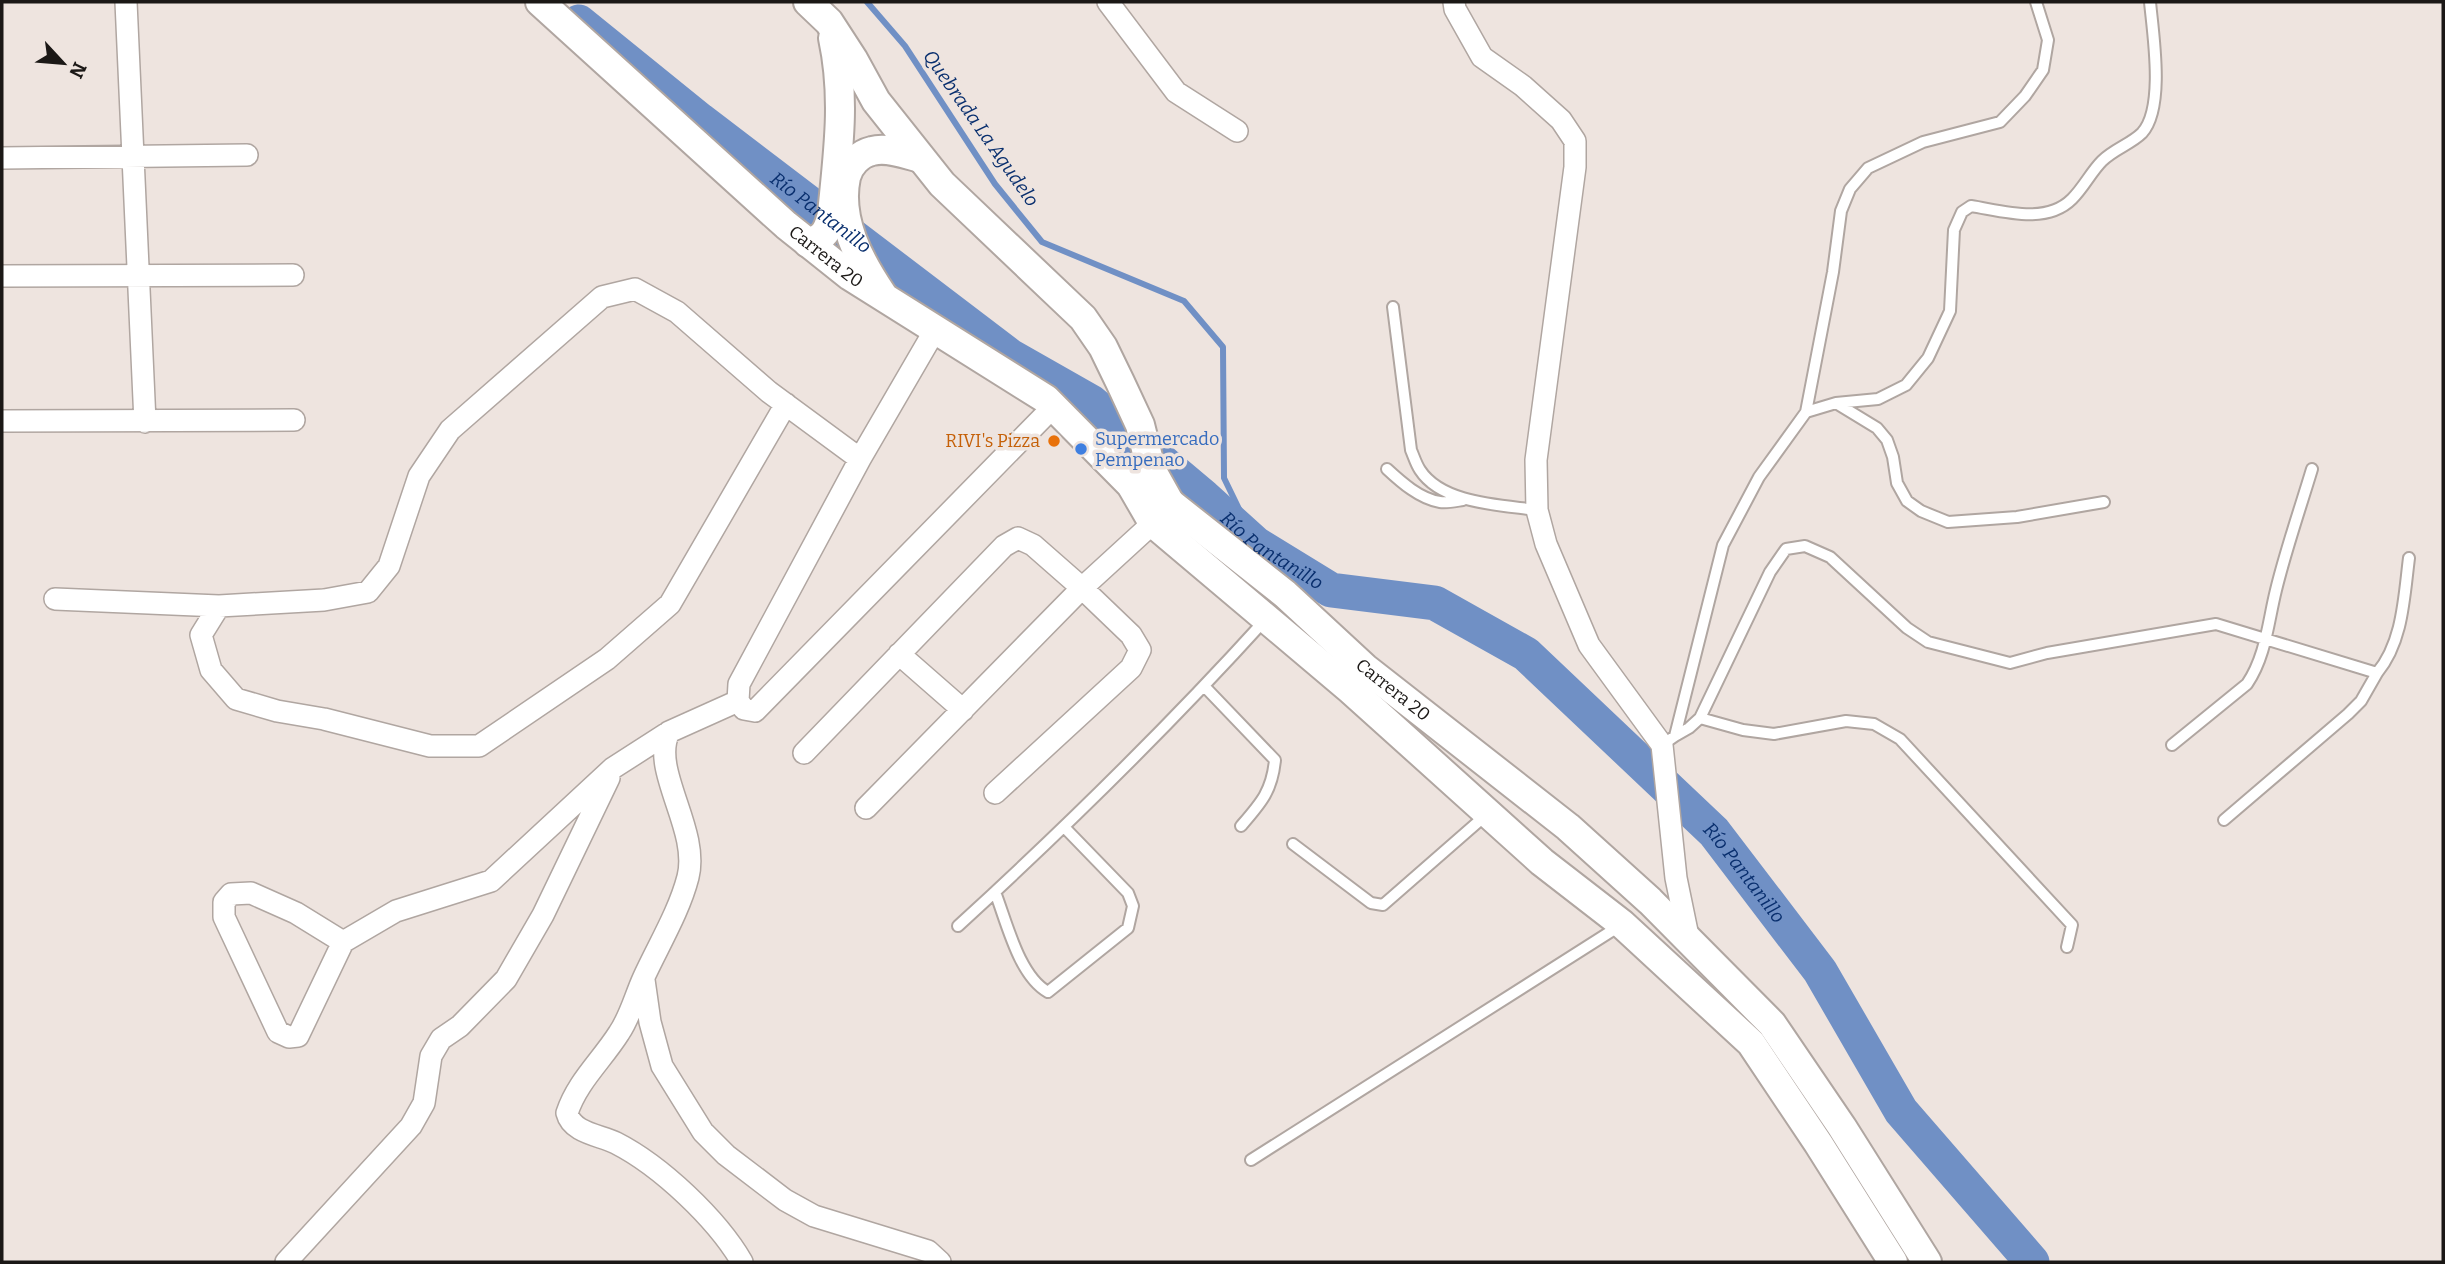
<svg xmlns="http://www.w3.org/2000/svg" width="2445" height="1264" font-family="Bitter,serif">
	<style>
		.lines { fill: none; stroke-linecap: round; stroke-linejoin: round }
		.stream { stroke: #7090c5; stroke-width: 6 }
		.river { stroke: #7090c5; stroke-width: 35 }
		.service-casing { stroke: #b0a6a1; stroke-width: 14 }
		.minor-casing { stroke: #b0a6a1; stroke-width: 24 }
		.secondary-casing { stroke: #b0a6a1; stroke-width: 32 }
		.service { stroke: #fff; stroke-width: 10 }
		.minor { stroke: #fff; stroke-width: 21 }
		.secondary { stroke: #fff; stroke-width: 28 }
		.food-dot { fill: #e8710a; stroke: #eee4df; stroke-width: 2.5 }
		.shop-dot { fill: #3f7fe0; stroke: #eee4df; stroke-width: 2.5 }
		.labels { text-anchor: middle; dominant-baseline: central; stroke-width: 7; stroke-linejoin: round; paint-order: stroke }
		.street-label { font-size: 18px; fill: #1b1816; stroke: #eee4df }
		.shop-label { font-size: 18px; fill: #366cbe; stroke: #eee4df; text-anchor: start }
		.food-label { font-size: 18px; fill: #c56008; stroke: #eee4df; text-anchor: end }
		.water-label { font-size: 19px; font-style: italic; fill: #092f6e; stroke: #eee4df }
	</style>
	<rect width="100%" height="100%" fill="#eee4df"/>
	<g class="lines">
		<!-- stream -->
		<path class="stream" d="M867 2 905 46 995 184 1042 242 1184 301 1223 347 1224 478 1256 544"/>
		<!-- river -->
		<path class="river" id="s1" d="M579 22 700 120 1010 356 1091 402 1204 497 1256 544 1331 590 1435 603 1526 654 1714 832 1820 971 1901 1111 2032 1262"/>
		<defs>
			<path id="service" d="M1393 307 1411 450C1414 457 1416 464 1420 470 1442 504 1501 505 1537 510
				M1836 403 1877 428 1887 440 1893 457 1897 483 1907 501 1921 511 1948 522 2017 517 2104 502
				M1806 412 1833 272 1841 211 1850 189 1868 168 1923 142 2000 122 2025 96 2043 70 2048 40 2036 2
				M1387 469C1401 482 1420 499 1440 502 1447 503 1456 501 1463 500
				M1205 687 1275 760C1272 791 1261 803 1241 826
				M1700 718 1770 572 1786 549 1805 546 1830 557 1907 628 1928 642 2010 663 2047 653 2216 624 2377 673C2403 642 2404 597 2409 558
				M1675 736 1689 728 1700 718 1743 730 1774 734 1846 721 1874 724 1900 739 2072 925 2067 947
				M1662 745 1675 736 1723 545 1759 477 1806 412 1836 403 1878 399 1906 385 1928 358 1950 311 1954 230 1962 212 1971 206C2003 211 2046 225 2072 199 2084 187 2091 172 2102 161 2114 149 2131 144 2142 133 2165 108 2153 34 2150 2
				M2172 745 2247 684C2266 656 2268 622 2276 590 2286 549 2300 509 2312 469
				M2224 820 2348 714 2361 701 2377 673
				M1293 844 1371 903 1383 905 1486 815
				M995 892C1007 923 1019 976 1048 992L1128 928 1133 906 1128 893 1065 828
				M958 926C1065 828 1168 727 1265 620
				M1251 1160 1621 925"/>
			<path id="minor" d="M126 2 145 422
				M1108 2 1176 92 1237 131
				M1454 2 1455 9 1482 57 1523 86 1561 120 1575 141V167L1536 460 1537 510 1546 544 1589 645 1662 745 1676 878 1689 941
				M2 158 247 155
				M2 276 293 275
				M935 330 860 459 739 684 738 701 744 709 755 711 1054 406
				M2 421 294 420
				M55 599 219 606 324 600 368 592 389 566 419 476 450 430 602 297 635 289 677 312 769 392 860 459
				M219 606 201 635 211 670 236 699 277 711 324 719 430 746H479L607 659 670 604 786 404
				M899 654 963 710
				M669 732C650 770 700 829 688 877 679 912 658 946 643 979 635 997 630 1017 619 1033 602 1060 577 1082 567 1113 572 1133 600 1135 616 1143 661 1166 717 1219 742 1262
				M804 753 1004 546 1018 538 1033 545 1082 588 1131 635 1140 650 1131 668 995 793
				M866 808 1082 588 1153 523
				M343 942 296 913 251 893 231 894 224 902V917L278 1032 289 1037 298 1036 343 942 396 911 491 881 613 768 669 732 738 701
				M644 980 650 1022 662 1066 703 1132 726 1155 785 1200 814 1216 928 1251 940 1262
				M286 1262 411 1126 424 1103 431 1056 441 1039 460 1026 506 979 543 915 609 778"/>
			<g id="secondary">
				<path id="s2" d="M540 2 786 225 850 276 1046 399 1131 485 1153 523 1351 690 1542 862 1622 924 1751 1043 1818 1143 1893 1262"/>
				<path d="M808 2 829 22 853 59 876 101 942 184 1083 318 1103 347 1120 382 1140 425 1151 469 1170 503"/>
				<path d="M808 243C825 238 828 230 832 214 838 153 846 98 833 38"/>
				<path d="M882 294C859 260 837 219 846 177 849 165 859 154 872 151 887 147 906 154 920 158"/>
				<path id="s3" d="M1131 485 1170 503 1285 594 1365 668 1568 827 1650 901 1772 1024 1842 1127 1927 1262"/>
			</g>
		</defs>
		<!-- service casing -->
		<use href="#service" class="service-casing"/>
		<!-- minor casing -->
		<use href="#minor" class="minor-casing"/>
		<!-- secondary casing -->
		<use href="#secondary" class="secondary-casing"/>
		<!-- service -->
		<use href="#service" class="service"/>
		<!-- minor -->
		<use href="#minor" class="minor"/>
		<!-- secondary -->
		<use href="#secondary" class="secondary"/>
	</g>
	<!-- markers -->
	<circle class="food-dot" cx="1054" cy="441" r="7"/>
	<circle class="shop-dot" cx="1081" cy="449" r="7"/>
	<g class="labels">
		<!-- street labels -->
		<g class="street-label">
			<text stroke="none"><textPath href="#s2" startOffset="383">Carrera 20</textPath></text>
			<text stroke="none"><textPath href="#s3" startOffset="334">Carrera 20</textPath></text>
		</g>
		<!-- shop labels -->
		<g class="shop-label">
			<text x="1095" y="439">Supermercado<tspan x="1095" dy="21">Pempenao</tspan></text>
		</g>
		<!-- food labels -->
		<g class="food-label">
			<text x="1040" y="441">RIVI's Pizza</text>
		</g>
		<!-- water labels -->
		<g class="water-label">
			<text transform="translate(981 128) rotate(55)">Quebrada La Agudelo</text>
			<text stroke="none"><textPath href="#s1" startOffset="308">Río Pantanillo</textPath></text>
			<text stroke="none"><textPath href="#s1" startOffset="873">Río Pantanillo</textPath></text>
			<text stroke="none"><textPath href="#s1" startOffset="1463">Río Pantanillo</textPath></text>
		</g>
	</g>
	<!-- border -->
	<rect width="2445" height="1264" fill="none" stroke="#1b1816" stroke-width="7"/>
	<!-- north arrow -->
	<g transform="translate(63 63) rotate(116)" stroke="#eee4df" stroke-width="5" paint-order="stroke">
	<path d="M0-5L12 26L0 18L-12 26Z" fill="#1b1816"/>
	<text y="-10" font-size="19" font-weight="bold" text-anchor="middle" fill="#1b1816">N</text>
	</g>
</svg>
